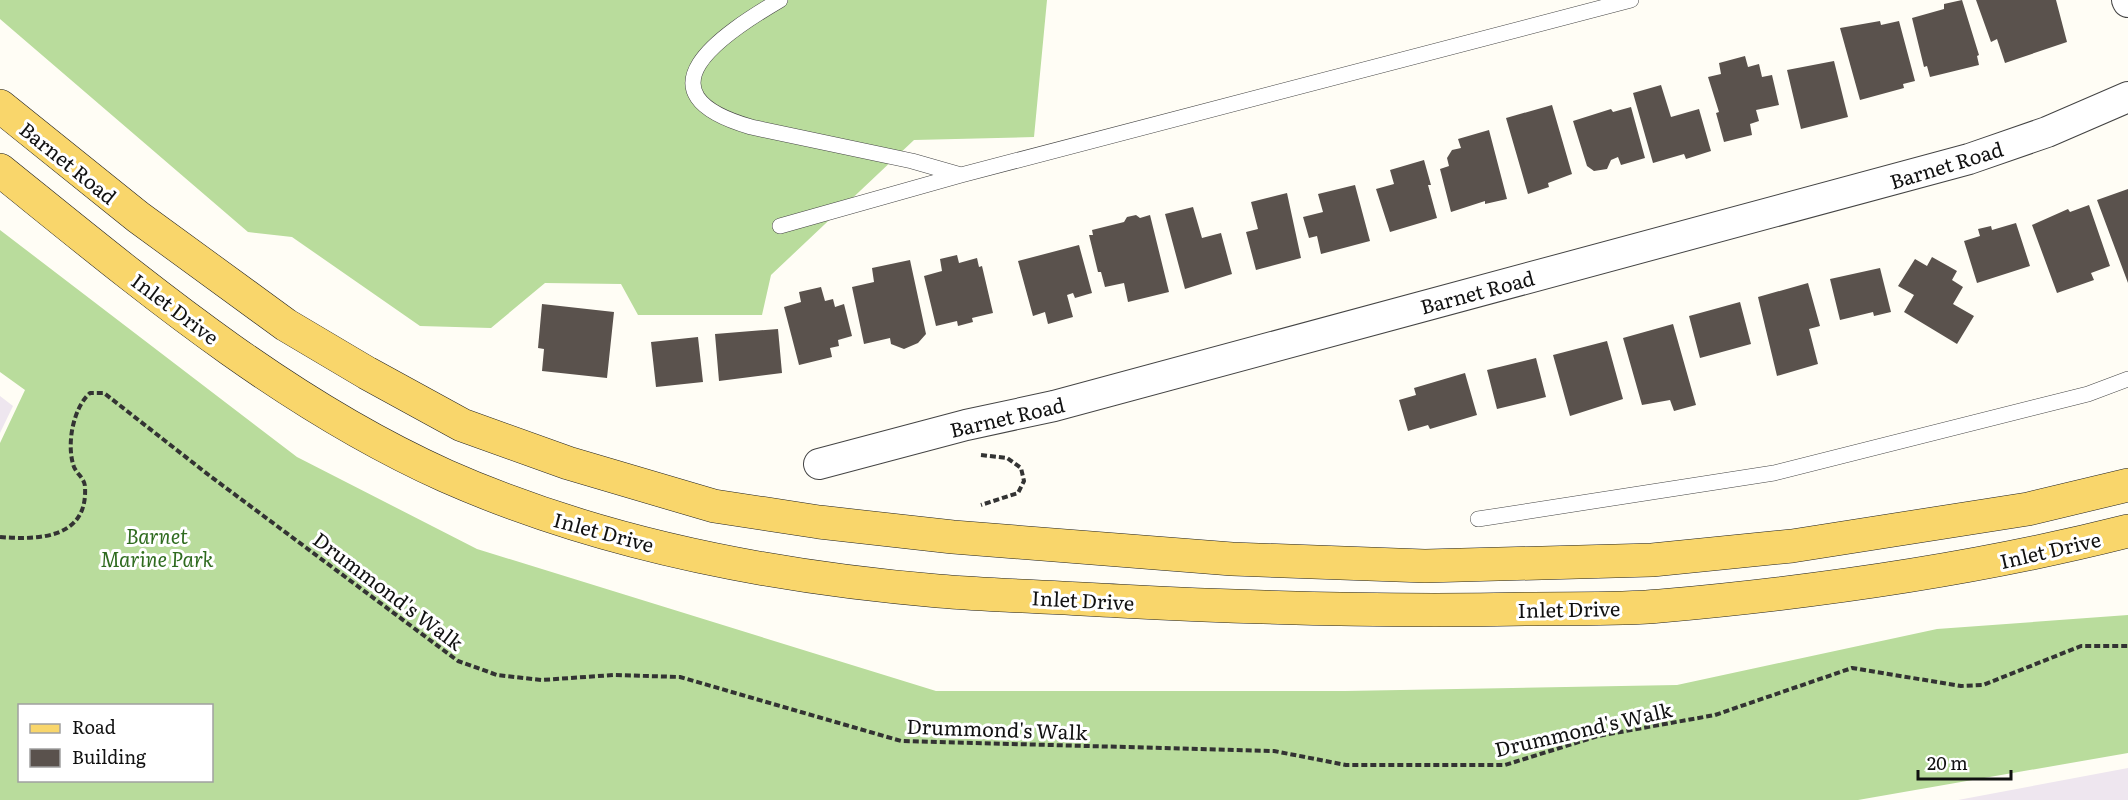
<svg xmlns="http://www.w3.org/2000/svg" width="2128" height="800" font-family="Literata,serif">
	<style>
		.industrial { fill: #eee6ef }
		.forest { fill: #b9dc9c; fill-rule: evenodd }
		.building { fill: #5a524d }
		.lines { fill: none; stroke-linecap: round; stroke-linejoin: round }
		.lane-casing { stroke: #444; stroke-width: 16 }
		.street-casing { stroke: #444; stroke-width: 32 }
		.primary-casing { stroke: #222; stroke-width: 34 }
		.path { stroke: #333; stroke-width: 4; stroke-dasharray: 6 3; stroke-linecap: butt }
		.lane { stroke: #fff; stroke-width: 15 }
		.street { stroke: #fff; stroke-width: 30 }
		.primary { stroke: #f9d66b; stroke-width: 33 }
		.labels { text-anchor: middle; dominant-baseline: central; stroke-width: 6; stroke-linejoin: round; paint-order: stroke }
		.street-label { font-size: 20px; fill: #111; stroke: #fff }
		.park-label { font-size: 20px; font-style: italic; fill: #2f6b1f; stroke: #fff }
	</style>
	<rect width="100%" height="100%" fill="#fffdf5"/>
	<!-- industrial -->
	<path class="industrial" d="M0 396 13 406 0 433Z
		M2128 768V800H1958Z"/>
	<!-- forest -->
	<path class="forest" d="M0 0H1047L1034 137 914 140 771 275 762 315H638L621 284 545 283 491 328 420 326 292 237 248 232 0 19Z
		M0 230 297 457 477 549 936 691H1345L1677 685 1937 629 2128 615V753L1858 800H0V443L25 390 0 372ZM20 706H212V780H20Z"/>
	<!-- building -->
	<path class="building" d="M1962 0 1979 55 1977 56 1979 65 1930 77 1927 66 1924 67 1912 18 1944 9V4Z
		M1976 0H2056L2067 42 2005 63 1997 39 1991 42Z
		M1880 21 1881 25 1899 21 1915 81 1903 84 1904 88 1860 100 1840 28Z
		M1745 56 1748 67 1759 64 1762 77 1772 75 1779 105 1756 110 1759 121 1750 124 1752 135 1724 142 1716 113 1719 112 1708 77 1721 74 1719 63Z
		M1834 61 1848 117 1801 129 1787 70Z
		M1661 85 1671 117 1699 109 1711 151 1686 159 1684 154 1653 163 1633 93Z
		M1552 105 1572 174 1548 183 1549 187 1528 194 1506 118Z
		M1631 107 1645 158 1621 165 1618 157 1611 160 1607 169 1594 171 1587 166 1573 121 1611 109 1613 112Z
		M1489 130 1507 199 1485 204V201L1451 212 1440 169 1449 166 1447 158 1452 150 1461 148 1458 139Z
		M1424 160 1431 185H1428L1437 218 1390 232 1376 189 1394 184 1390 170Z
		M1355 185 1370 241 1321 254 1317 236 1309 238 1303 217 1323 212 1318 194Z
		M2128 189V283L2097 200Z
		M1287 193 1301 258 1256 270 1246 232 1258 229 1251 202Z
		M2089 205 2110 266 2091 273 2094 280 2057 293 2032 225 2068 209 2070 212Z
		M1193 207 1202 238 1221 233 1232 274 1185 289 1165 214Z
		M1136 215 1140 218 1150 215 1169 292 1128 302 1124 283 1105 287 1101 272H1098L1089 235H1093L1092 230 1124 222 1127 217Z
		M2016 223 2030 266 1977 283 1964 241 1980 236 1978 229 1991 226 1992 230Z
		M1079 245 1092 293 1075 298 1073 293 1067 295 1073 317 1048 324 1045 312 1033 316 1018 261Z
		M957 255 959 263 977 258 979 267 982 266 993 313 972 318 973 322 958 326 957 321 936 326 924 276 942 271 940 259Z
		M1932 257 1957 271 1952 280 1963 287 1953 304 1974 316 1957 344 1904 312 1914 295 1898 286 1915 259 1927 266Z
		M910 260 926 334 918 343 904 349 891 344 890 338 864 344 852 287 874 282 872 268Z
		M1880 268 1891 312 1874 316 1873 312 1840 320 1830 279Z
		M1808 283 1820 326 1809 329 1818 364 1777 376 1758 297Z
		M821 287 825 301 833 299 835 307 844 304 852 336 838 340 839 346 830 348 832 357 799 365 784 307 801 302 799 292Z
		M1740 302 1751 344 1700 358 1689 316Z
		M542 304 614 312 607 378 542 371 544 349 538 348Z
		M1673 324 1696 405 1674 411 1670 400 1642 405 1623 338Z
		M778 329 782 373 719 381 715 334Z
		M698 337 703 382 656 387 651 342Z
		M1607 341 1623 399 1570 416 1553 355Z
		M1536 358 1546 397 1497 409 1487 370Z
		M1465 373 1477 415 1430 429 1428 425 1408 431 1399 400 1416 395 1414 388Z"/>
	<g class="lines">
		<defs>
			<path id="lane" d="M780 0C722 34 633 93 751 127L912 161 961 175
				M780 226 961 175 1631 0
				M1478 519 1774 473 2088 394 2128 379"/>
			<path id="street" d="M2127 0 2128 2
				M819 464 966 425 1054 406 1969 159 2047 132 2128 97"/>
			<path id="primary" d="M0 106 138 217 286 325 367 373 462 425 568 463 714 506 819 522 953 537 1232 559 1425 566 1652 560 1792 546 2028 509 2128 485
				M0 170C139 282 281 402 446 476 600 544 771 577 938 591 998 596 1059 597 1119 601 1254 608 1389 612 1525 609 1570 608 1616 610 1660 606 1818 592 1974 570 2128 531"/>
		</defs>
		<!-- lane casing -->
		<use href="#lane" class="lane-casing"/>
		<!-- street casing -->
		<use href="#street" class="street-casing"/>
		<!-- primary casing -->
		<use href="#primary" class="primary-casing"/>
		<!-- path -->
		<path class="path" d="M981 455 1007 458 1021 468 1024 481 1018 493 981 505
			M0 537C38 540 88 539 85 487 85 479 77 474 74 467 66 445 73 408 90 393H104L210 476 458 661 497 675 542 680 614 675 680 677 901 741 1274 751 1346 765H1505L1598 736 1715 715 1852 668 1961 686 1983 685 2081 646H2128"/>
		<!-- lane -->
		<use href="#lane" class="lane"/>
		<!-- street -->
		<use href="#street" class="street"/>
		<!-- primary -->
		<use href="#primary" class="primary"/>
	</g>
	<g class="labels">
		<!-- street labels -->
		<g class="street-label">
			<text transform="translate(69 162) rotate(39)">Barnet Road</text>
			<text transform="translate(1946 164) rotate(-17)">Barnet Road</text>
			<text transform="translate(1477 291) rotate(-15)">Barnet Road</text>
			<text transform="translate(176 308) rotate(37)">Inlet Drive</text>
			<text transform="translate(1007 416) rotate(-13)">Barnet Road</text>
			<text transform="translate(604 531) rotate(15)">Inlet Drive</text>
			<text transform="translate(2050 549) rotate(-13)">Inlet Drive</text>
			<text transform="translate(389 590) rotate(37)">Drummond's Walk</text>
			<text transform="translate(1083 599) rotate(3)">Inlet Drive</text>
			<text transform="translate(1569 608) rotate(-1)">Inlet Drive</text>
			<text transform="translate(997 728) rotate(2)">Drummond's Walk</text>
			<text transform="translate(1583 728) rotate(-13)">Drummond's Walk</text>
		</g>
		<!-- park labels -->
		<g class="park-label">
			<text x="157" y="535">Barnet<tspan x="157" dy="23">Marine Park</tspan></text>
		</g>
	</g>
	<!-- legend -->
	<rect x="18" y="704" width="195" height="78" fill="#ffffff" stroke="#a0a0a0" stroke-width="1.5"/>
	<rect x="30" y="724" width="30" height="9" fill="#f9d66b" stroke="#a0a0a0" stroke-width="1.5"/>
	<text x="72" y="734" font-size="18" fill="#111111">Road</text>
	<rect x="30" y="749" width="30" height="18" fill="#5a524d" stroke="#a0a0a0" stroke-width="1.5"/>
	<text x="72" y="764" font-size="18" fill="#111111">Building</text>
	<!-- scale -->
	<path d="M1918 770v9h93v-9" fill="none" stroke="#111111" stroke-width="3"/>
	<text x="1927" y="770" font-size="18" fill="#111111" stroke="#ffffff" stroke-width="4.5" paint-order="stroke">20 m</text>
</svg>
